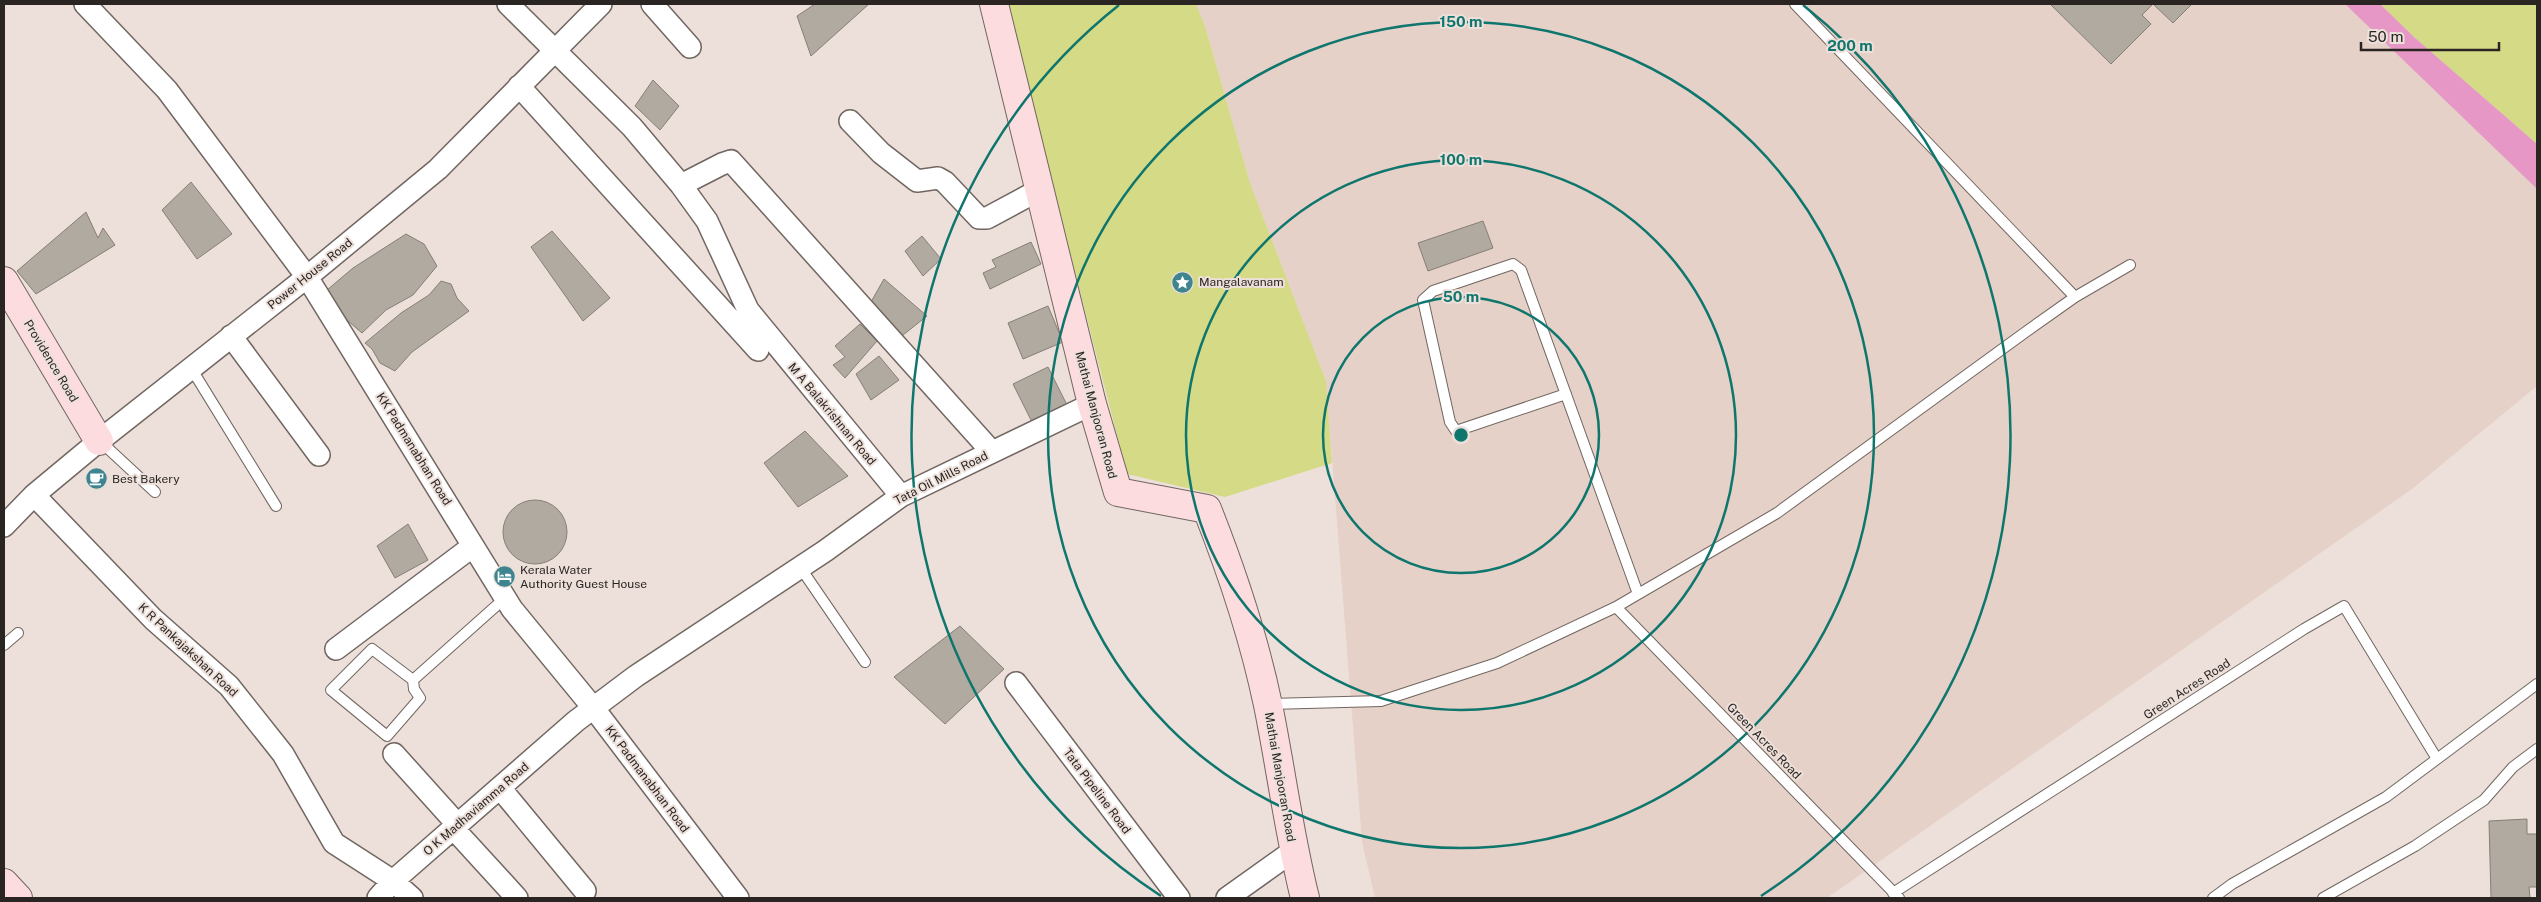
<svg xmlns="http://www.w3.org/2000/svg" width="2541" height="902" font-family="'Public Sans',sans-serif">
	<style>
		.built { fill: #e5d1c7 }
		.green { fill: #d4da86 }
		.water { fill: #e697c6 }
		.building { fill: #b1aaa0; stroke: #857f75 }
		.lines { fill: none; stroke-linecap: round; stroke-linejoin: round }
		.lane-casing { stroke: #716661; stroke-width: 12 }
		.street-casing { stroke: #716661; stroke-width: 24 }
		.secondary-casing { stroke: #716661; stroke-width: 30 }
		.lane { stroke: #fff; stroke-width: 10 }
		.street { stroke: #fff; stroke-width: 21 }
		.secondary { stroke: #fddcdf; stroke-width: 28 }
		.ring { fill: none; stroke: #0f766e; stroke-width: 2.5 }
		.labels { text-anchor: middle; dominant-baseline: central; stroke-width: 4; stroke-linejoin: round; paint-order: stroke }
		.street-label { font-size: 12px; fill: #2a2523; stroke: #ede0da }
		.poi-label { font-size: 12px; fill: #2a2523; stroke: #ede0da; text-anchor: start }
		.centre { fill: #0f766e; stroke: #ede0da; stroke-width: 2.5 }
		.ring-label { font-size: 15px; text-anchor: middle; font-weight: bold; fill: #0f766e; stroke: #ede0da; stroke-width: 4; stroke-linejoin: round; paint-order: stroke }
	</style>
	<rect width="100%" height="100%" fill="#ede0da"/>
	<!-- built -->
	<path class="built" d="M1196 4H2345L2537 189V386L2412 489 1827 898H1375L1362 842 1326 381 1250 183 1205 26Z"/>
	<!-- green -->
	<path class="green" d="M1006 4H1196L1205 26 1250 183 1326 381 1332 463 1225 497 1127 474Z
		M2380 4H2537V144L2414 37Z"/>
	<!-- water -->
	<path class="water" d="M2345 4H2380L2414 37 2537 144V189Z"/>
	<!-- building -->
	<path class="building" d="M815 4H869L811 56 797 16Z
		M2050 4H2192L2173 23 2153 4 2142 15 2151 24 2111 64Z
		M653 80 679 106 660 130 635 106Z
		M191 182 232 234 197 259 162 210Z
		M86 212 98 238 103 228 115 245 36 294 17 271Z
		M1483 221 1493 248 1428 271 1418 243Z
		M552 231 610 298 583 321 531 247Z
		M406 234 424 244 437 266 413 295 386 310 362 333 341 315 327 290 353 268Z
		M922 236 941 259 923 276 905 251Z
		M1031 242 1041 264 990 289 983 273 996 267 992 260Z
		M884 279 927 316 898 339 867 309Z
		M441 281 451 284 457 298 469 311 412 352 395 371 380 363 372 349 365 343 401 313 429 295Z
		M1048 306 1063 342 1023 359 1008 323Z
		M860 324 877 341 845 378 833 365 845 357 835 346Z
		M879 356 899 380 871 400 856 374Z
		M1048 367 1069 409 1034 426 1013 384Z
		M805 431 848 476 798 507 764 463Z
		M503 532a32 32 0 1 1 64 0a32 32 0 1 1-64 0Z
		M408 524 428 560 395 578 377 546Z
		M960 626 1004 669 945 724 894 677Z
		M2527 819V834H2537V887H2529L2530 898H2491L2489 821Z"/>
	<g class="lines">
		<defs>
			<path id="lane" d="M1795 4 2075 297
				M191 368 276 506
				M1566 394 1456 431 1450 422 1423 300 1433 291 1513 264 1521 270 1638 594
				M100 441 155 492
				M800 567 865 662
				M1616 607 1899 898
				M4 645 18 633
				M413 680 372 649 331 690 387 736 420 698 414 689 413 680 505 598
				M1269 704 1381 701 1497 663 1616 607 1777 513 2027 331 2075 297 2130 265
				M2437 759 2537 684
				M1893 893 2304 629 2344 606 2437 759 2386 797 2232 884 2213 898
				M2323 898 2415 846 2484 800 2513 767 2537 749"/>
			<path id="street" d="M85 4 167 90 307 277 512 609 595 710 738 898
				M508 4 632 127 681 185 707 221 748 310 901 496
				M652 4 690 47
				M519 86 758 350
				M850 121 881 153 917 181 938 178 945 182 979 218H987L1039 190
				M681 185 722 164 731 161 992 452
				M231 336 319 455
				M34 495 153 619 229 686 283 754 334 843 393 881 412 898
				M4 526 34 495 99 441 307 277 438 169 601 4
				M336 649 473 546
				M1016 683 1179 898
				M394 754 457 824
				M500 788 585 891
				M453 828 517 898
				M378 898 393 881 576 721 636 676 825 551 901 496 1092 404
				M1227 898 1293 851"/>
			<path id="secondary" d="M994 4 1092 404 1118 492 1207 509C1232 572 1254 638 1268 705 1281 769 1289 834 1305 898
				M4 281 99 441
				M4 883 18 898"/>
		</defs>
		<!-- lane casing -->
		<use href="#lane" class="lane-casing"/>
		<!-- street casing -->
		<use href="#street" class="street-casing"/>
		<!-- secondary casing -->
		<use href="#secondary" class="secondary-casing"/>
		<!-- lane -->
		<use href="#lane" class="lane"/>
		<!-- street -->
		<use href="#street" class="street"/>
		<!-- secondary -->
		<use href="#secondary" class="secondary"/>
	</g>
	<!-- distance rings -->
	<g class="ring">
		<circle cx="1461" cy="435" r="138"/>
		<circle cx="1461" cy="435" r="275"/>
		<circle cx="1461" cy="435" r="413"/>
		<path d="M1161 896A550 550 0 0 1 1119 5M1803 5A550 550 0 0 1 1761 896"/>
	</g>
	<!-- icons -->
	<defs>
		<symbol id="sight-disc" viewBox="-11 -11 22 22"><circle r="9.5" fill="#3f8590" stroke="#ede0da"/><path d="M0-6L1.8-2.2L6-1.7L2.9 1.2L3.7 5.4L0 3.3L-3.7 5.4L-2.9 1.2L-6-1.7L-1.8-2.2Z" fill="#fff"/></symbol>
		<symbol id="cafe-disc" viewBox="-11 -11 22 22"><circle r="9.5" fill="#3f8590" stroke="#ede0da"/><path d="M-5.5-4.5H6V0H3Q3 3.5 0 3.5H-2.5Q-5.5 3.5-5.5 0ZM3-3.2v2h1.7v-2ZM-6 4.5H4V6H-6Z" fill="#fff"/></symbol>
		<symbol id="hotel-disc" viewBox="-11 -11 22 22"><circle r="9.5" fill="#3f8590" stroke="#ede0da"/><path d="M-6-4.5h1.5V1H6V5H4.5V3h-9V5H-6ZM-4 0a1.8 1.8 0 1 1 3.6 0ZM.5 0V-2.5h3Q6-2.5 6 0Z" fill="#fff"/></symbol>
	</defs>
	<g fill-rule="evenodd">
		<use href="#sight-disc" x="1170" y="270" width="25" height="25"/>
		<use href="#cafe-disc" x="84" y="466" width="25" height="25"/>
		<use href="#hotel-disc" x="492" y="564" width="25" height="25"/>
	</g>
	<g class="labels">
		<!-- street labels -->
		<g class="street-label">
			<text transform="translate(310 274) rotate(-39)">Power House Road</text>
			<text transform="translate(51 361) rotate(59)">Providence Road</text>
			<text transform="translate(832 414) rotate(50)">M A Balakrishnan Road</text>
			<text transform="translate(1096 415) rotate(75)">Mathai Manjooran Road</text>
			<text transform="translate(414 449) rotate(58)">KK Padmanabhan Road</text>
			<text transform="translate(941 478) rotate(-27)">Tata Oil Mills Road</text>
			<text transform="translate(188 650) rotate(43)">K R Pankajakshan Road</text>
			<text transform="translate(2187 689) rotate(-33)">Green Acres Road</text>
			<text transform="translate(1764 741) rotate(46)">Green Acres Road</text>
			<text transform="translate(1280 777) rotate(80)">Mathai Manjooran Road</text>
			<text transform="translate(647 779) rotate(53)">KK Padmanabhan Road</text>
			<text transform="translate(1097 791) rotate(53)">Tata Pipeline Road</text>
			<text transform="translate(476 809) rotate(-41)">O K Madhaviamma Road</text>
		</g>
		<!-- poi labels -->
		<g class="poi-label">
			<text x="1199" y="282">Mangalavanam</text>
			<text x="112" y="479">Best Bakery</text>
			<text x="520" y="570">Kerala Water<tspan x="520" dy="14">Authority Guest House</tspan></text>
		</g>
	</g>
	<circle cx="1461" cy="435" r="8" class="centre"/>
	<g class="ring-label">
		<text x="1461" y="27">150 m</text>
		<text x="1850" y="51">200 m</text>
		<text x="1461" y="165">100 m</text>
		<text x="1461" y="302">50 m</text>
	</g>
	<!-- border -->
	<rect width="2541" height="902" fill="none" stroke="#2a2523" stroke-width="10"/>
	<!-- scale -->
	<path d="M2361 42v8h138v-8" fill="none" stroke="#2a2523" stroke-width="2.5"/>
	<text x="2368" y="42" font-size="15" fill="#2a2523" stroke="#ede0da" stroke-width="4" paint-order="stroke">50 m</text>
</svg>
